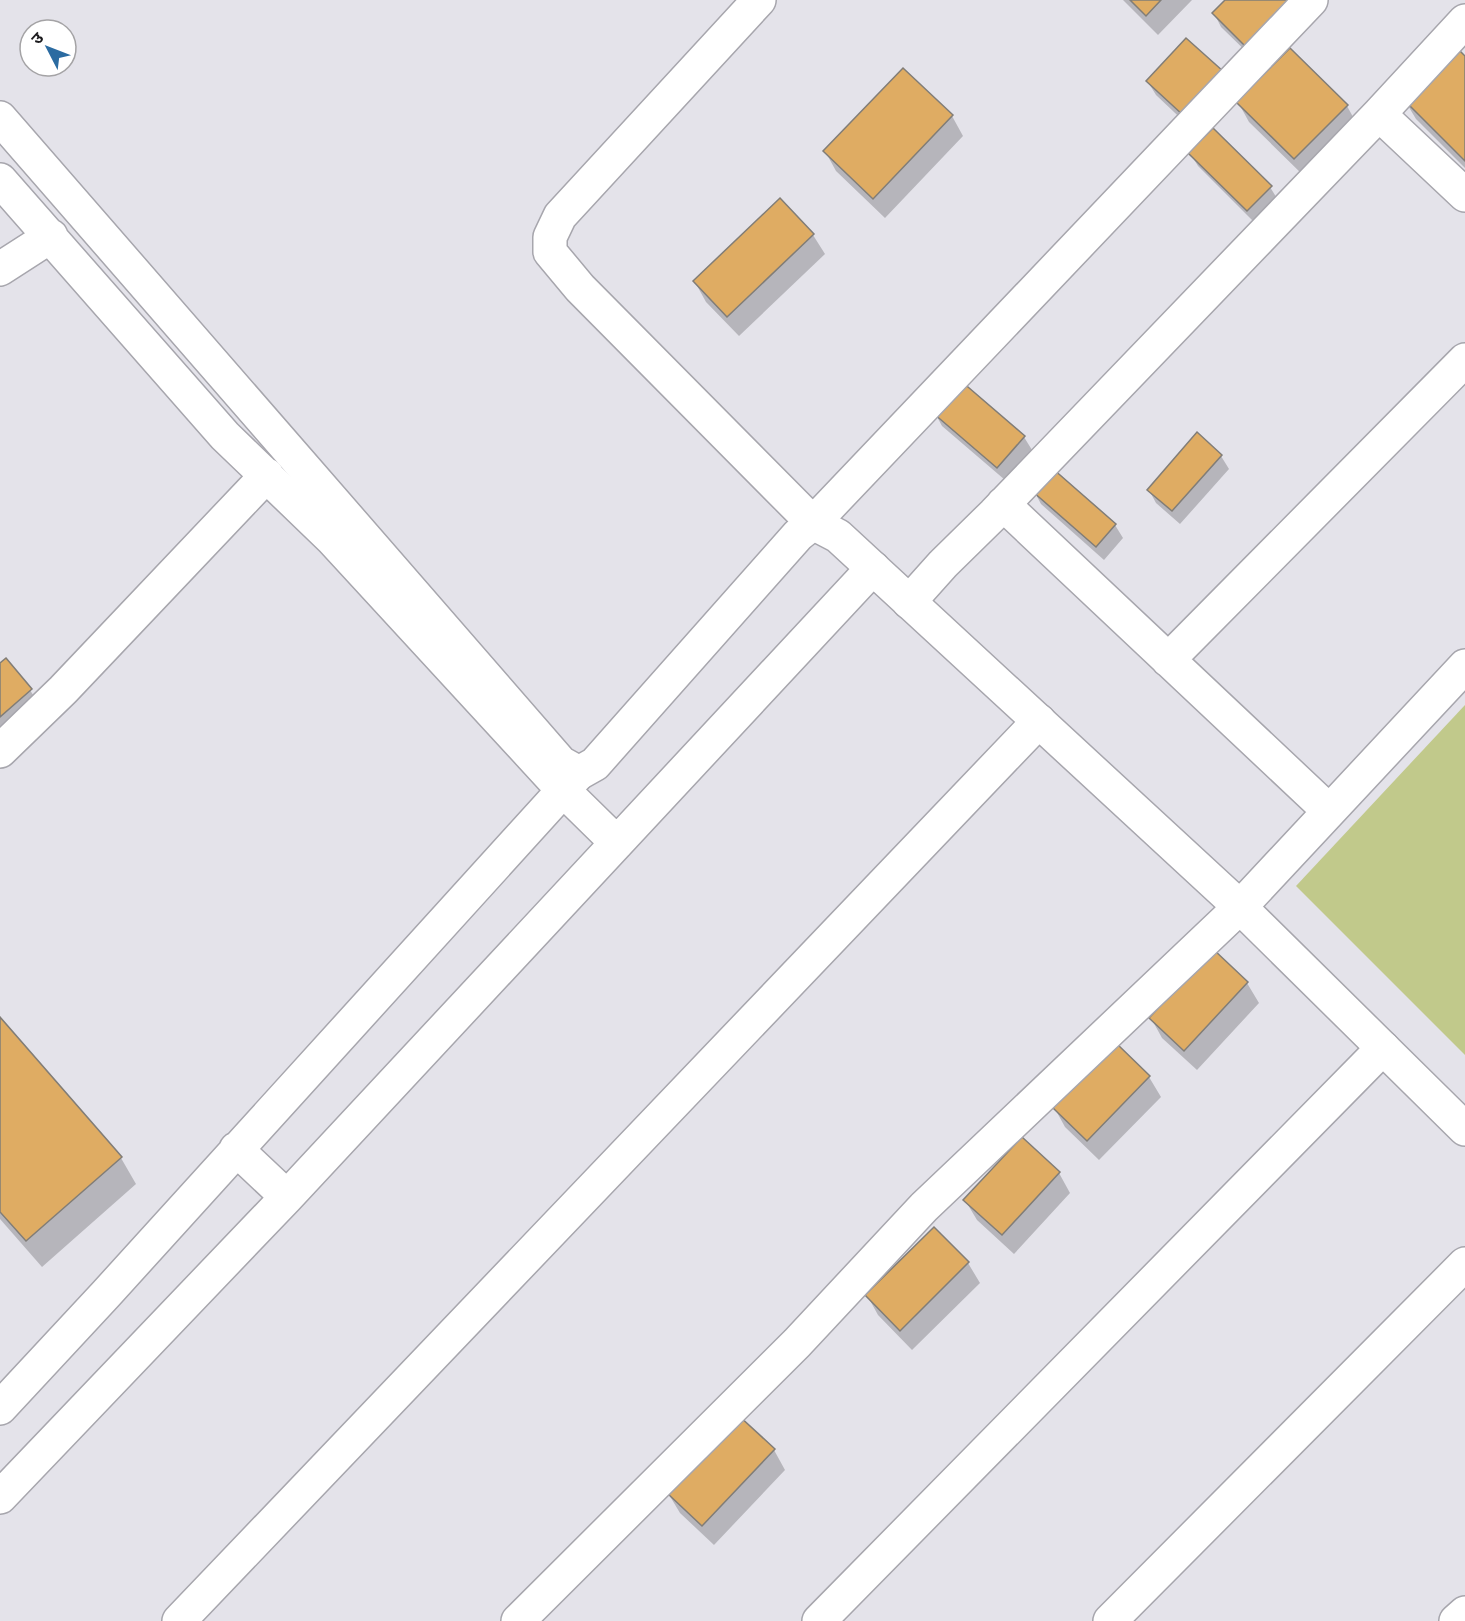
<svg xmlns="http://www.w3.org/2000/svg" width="1465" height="1621" font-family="Cabin,'Noto Sans Devanagari',sans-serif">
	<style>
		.green { fill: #c1c98b }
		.shadow { fill: #0003 }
		.building { fill: #dfac63; stroke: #817d77; stroke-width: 1.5 }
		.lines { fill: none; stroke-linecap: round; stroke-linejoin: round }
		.minor-casing { stroke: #a7a6ad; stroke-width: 36 }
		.major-casing { stroke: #a7a6ad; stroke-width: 36 }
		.minor { stroke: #fff; stroke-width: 33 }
		.major { stroke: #fff; stroke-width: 33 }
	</style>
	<rect width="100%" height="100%" fill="#e4e3ea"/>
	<!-- green -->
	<path class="green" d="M1465 705V1055L1296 886Z"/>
	<!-- shadow -->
	<path class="shadow" d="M1123 0H1192L1158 35Z
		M1227 0 1258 63 1221 27 1214 13Z
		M1465 58V168L1416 119 1404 99Z
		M1223 73 1192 129 1156 95 1148 82Z
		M1238 102 1347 106 1358 126 1306 178 1249 122Z
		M952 116 963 136 885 218 836 171 825 151Z
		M1190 153 1270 187 1278 200 1255 223 1198 166Z
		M813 235 825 254 739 336 706 302 695 282Z
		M935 413 1024 437 1032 450 1005 480 942 426Z
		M1221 456 1229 469 1180 524 1156 503 1149 490Z
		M1053 470 1115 525 1123 538 1104 560 1041 504 1034 491Z
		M0 665 30 690 46 716 0 756Z
		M1213 951 1247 983 1259 1003 1197 1070 1162 1038 1151 1018Z
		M0 1019 121 1158 136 1184 42 1267 0 1219Z
		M1115 1044 1149 1077 1161 1097 1099 1160 1065 1127 1054 1107Z
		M1059 1173 1070 1193 1014 1254 977 1220 965 1200Z
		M934 1229 968 1263 980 1283 912 1350 878 1315 867 1295Z
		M774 1450 785 1470 714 1545 680 1513 668 1493Z"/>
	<!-- building -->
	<path class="building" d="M1130 0H1161L1146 16Z
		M1225 0H1296L1250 51 1212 13Z
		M1186 38 1224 72 1184 116 1146 81Z
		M1455 46 1465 56V161L1402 98Z
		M1290 48 1348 105 1294 159 1236 102Z
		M903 68 953 115 873 199 823 151Z
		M1213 128 1272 186 1247 211 1188 153Z
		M780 198 814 234 727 317 693 281Z
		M961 381 1025 436 997 468 933 413Z
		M1197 432 1222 455 1172 511 1147 490Z
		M1052 468 1116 524 1096 547 1032 491Z
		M6 658 32 689 0 717V663Z
		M1213 949 1248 982 1184 1051 1149 1018Z
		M0 1017 122 1157 26 1241 0 1212Z
		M1115 1042 1150 1076 1087 1141 1052 1107Z
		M1022 1137 1060 1172 1002 1235 963 1200Z
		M934 1227 969 1262 900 1331 865 1295Z
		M738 1415 775 1449 702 1526 667 1493Z"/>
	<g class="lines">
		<defs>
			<path id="minor" d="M759 0 560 216 550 237V252L580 288 813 523 1311 0
				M1379 114 1465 195
				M0 180 225 436 332 539 563 790 617 843
				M0 269 51 236
				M1003 504 1329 811
				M909 602 943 564 994 514 1379 114 1465 21
				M1168 660 1465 360
				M0 751 63 690 267 475
				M236 1149 287 1197
				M0 1408 106 1294 577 775
				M0 1497 287 1197 873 568
				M179 1621 1039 721
				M518 1621 797 1343 924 1207 1240 907 1465 666
				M819 1621 1383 1048
				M1110 1621 1465 1264
				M1456 1621 1465 1613"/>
			<path id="major" d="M0 118 561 763 579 773 595 764 798 535 813 523 838 536 1240 907 1465 1129"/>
		</defs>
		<!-- minor casing -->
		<use href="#minor" class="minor-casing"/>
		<!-- major casing -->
		<use href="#major" class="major-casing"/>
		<!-- minor -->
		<use href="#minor" class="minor"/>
		<!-- major -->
		<use href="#major" class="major"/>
	</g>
	<!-- north arrow -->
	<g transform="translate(48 48) rotate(312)"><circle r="28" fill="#ffffff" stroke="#a4a3a5" stroke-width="1.5"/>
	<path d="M0-4.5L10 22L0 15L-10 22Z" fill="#2b6ba1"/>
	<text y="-9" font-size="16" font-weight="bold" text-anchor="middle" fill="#1b1a1d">उ</text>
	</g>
</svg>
